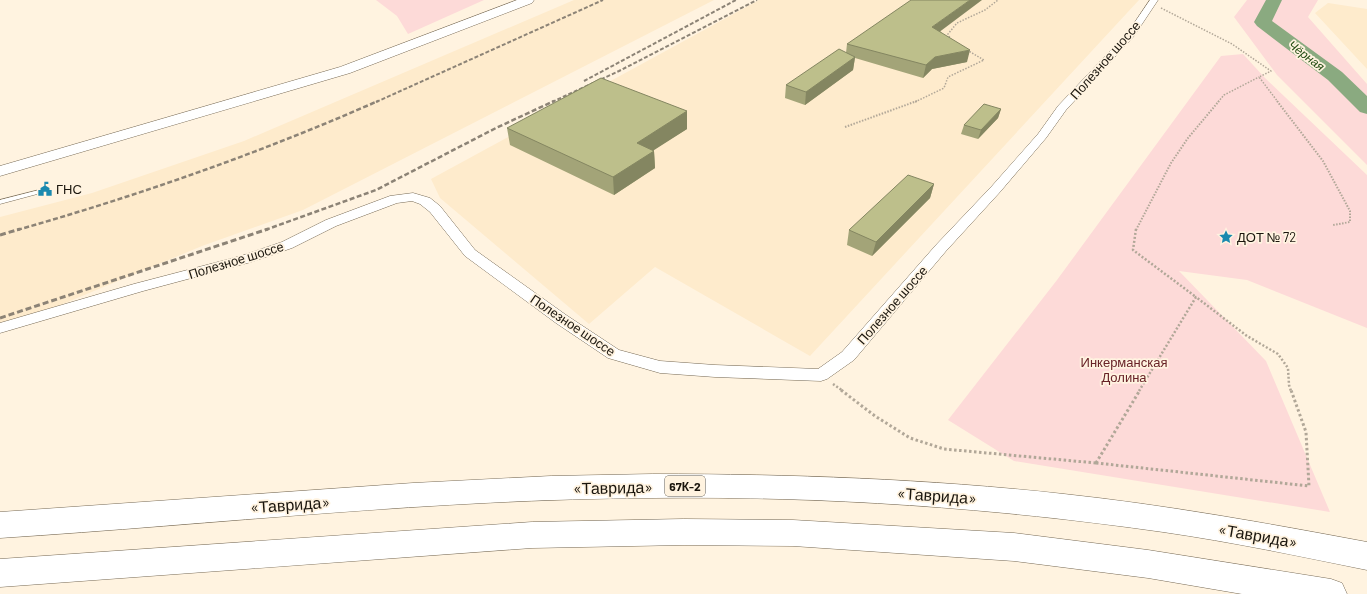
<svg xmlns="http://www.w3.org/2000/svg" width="1367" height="594" font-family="Barlow,sans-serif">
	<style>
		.built { fill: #feebcc }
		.green { fill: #fddad8 }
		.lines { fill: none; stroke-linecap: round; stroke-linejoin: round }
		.river { fill: #8aaa80; fill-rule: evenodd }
		.service-casing { stroke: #776a55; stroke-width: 1 }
		.minor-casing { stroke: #776a55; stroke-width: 1 }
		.secondary-casing { stroke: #776a55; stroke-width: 1 }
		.trunk-casing { stroke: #776a55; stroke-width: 1 }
		.path-far3 { stroke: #b1a798; stroke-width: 1.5; stroke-dasharray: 1.5 1.5; stroke-linecap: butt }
		.path-far2 { stroke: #b1a798; stroke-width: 2; stroke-dasharray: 1.5 1.5; stroke-linecap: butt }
		.path-far1 { stroke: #b1a798; stroke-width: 2.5; stroke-dasharray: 2 2; stroke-linecap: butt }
		.path { stroke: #b1a798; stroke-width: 3; stroke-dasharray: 2.5 2.5; stroke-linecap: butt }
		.service { fill: #fff; fill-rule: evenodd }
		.minor { fill: #fff; fill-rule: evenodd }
		.secondary { fill: #fff; fill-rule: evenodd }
		.trunk { fill: #fff; fill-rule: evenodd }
		.rail-far2 { stroke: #8c8376; stroke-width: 2; stroke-dasharray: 4 2; stroke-linecap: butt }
		.rail-far1 { stroke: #8c8376; stroke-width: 2.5; stroke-dasharray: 5 2.5; stroke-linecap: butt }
		.rail { stroke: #8c8376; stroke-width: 3; stroke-dasharray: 6 3; stroke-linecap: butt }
		.wall { fill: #a3a478 }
		.shaded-wall { fill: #848661 }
		.building { fill: #bdbf8b; stroke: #848661 }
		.labels { text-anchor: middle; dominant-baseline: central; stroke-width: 3.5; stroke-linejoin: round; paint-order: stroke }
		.far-water-label { font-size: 12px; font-style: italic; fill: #224d13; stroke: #fff3e0 }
		.shield { fill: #fff3e0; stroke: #5f584c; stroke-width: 1 }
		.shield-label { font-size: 12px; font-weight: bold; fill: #1a150d }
		.street-label { font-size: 13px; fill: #1a150d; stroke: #fff3e0 }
		.poi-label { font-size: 13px; fill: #1a150d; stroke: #fff3e0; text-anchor: start }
		.park-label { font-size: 13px; fill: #682327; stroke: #fff3e0 }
		.near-street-label { font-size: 16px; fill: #1a150d; stroke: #fff3e0 }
	</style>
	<rect width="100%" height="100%" fill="#fff3e0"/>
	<!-- built -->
	<path class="built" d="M574 0H714L303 210 202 246 58 306 0 324V217L92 193 244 141Z
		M759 0H1139L810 356 655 267 589 324 440 198 431 179Z
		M1328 3 1367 9V69L1315 13Z"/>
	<!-- green -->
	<path class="green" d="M376 0H484L408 34 397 16Z
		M1247 0H1318L1308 17 1367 84V165L1277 75 1234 17Z
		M1243 54 1265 78 1367 175V328L1247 280 1179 271 1266 361 1330 512 1014 461 948 420 1057 280 1221 56Z"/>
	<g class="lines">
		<!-- river -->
		<path class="river" d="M1266 0H1282L1272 21 1342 72 1367 96V114L1360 112 1328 80 1257 26 1254 22Z"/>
		<defs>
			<path id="service" d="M39 190 41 191V193L0 204V200Z"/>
			<path id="minor" d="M1150 0H1158L1134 36 1066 110 1046 138 1000 192 946 251 854 360 827 379 821 381 715 377 660 373 608 358 556 323 465 256 430 212 420 204 412 201 397 203 336 226 292 248 251 262 143 291 0 333V323L134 284 241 256 282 242 326 220 390 196 413 193 430 198 440 206 475 250 566 315 619 350 660 361 715 365 818 369 842 352 936 245 992 186 1038 134 1058 106 1128 32Z"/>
			<path id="secondary" d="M517 0H534L532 3 350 73 0 176V166L340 67Z"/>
			<path id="trunk" d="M653 474C791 474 928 479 1064 494 1166 505 1266 523 1367 542V570C1299 556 1232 542 1163 532 995 508 825 496 654 498 436 499 218 524 0 538V512L413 483 551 476Z
				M684 519 793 520 1014 533 1148 550 1331 579 1342 583 1347 594H1242L1148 578 1014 561 793 546 684 545 532 548 0 587V559L532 522Z"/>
		</defs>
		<!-- service casing -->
		<use href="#service" class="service-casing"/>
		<!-- minor casing -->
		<use href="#minor" class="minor-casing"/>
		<!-- secondary casing -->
		<use href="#secondary" class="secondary-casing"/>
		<!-- trunk casing -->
		<use href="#trunk" class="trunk-casing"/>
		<!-- path-far3 -->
		<path class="path-far3" d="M1161 8 1232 44 1271 71 1259 77 1278 102
			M951 40 948 34 957 23 985 10 998 0
			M915 102 944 88 948 77 984 60 967 50
			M1218 102 1224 95 1259 77"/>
		<!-- path-far2 -->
		<path class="path-far2" d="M1277 101 1323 161 1350 211V222L1333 225
			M845 127 917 101
			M1136 230 1171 163 1188 138 1219 101"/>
		<!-- path-far1 -->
		<path class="path-far1" d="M1136 229 1133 250 1196 297
			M833 384 843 391
			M1139 391 1196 297 1247 336 1278 354 1288 368 1289 385 1291 391"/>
		<!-- path -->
		<path class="path" d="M841 390 875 416 910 438 944 449 1096 463
			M1096 463 1309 486 1306 432 1291 390
			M1096 463 1140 390"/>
		<!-- service -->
		<use href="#service" class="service"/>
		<!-- minor -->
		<use href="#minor" class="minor"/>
		<!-- secondary -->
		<use href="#secondary" class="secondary"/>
		<!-- trunk -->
		<use href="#trunk" class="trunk"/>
		<!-- rail-far2 -->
		<path class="rail-far2" d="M584 81 736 0
			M376 102 603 0
			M552 102 619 71 757 0"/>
		<!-- rail-far1 -->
		<path class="rail-far1" d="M17 230C140 195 260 153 378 101
			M265 230 376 190 496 128 554 101"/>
		<!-- rail -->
		<path class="rail" d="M0 235 20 229
			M0 318 268 229"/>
	</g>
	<!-- wall -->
	<path class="wall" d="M940 31 967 62 932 69 923 78 855 58 853 70 805 105 785 98 786 85 846 53 847 44Z
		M1001 109 998 118 978 139 961 134 964 125Z
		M687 111V129L653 150 654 151 655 168 614 195 510 145 507 128Z
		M934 184 930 198 872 256 847 245 849 230Z"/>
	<!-- shaded-wall -->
	<path class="shaded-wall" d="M970 0H982L930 39 932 27Z
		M970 50 967 62 932 69 923 78 926 65 935 57Z
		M855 57 853 70 805 105 806 92Z
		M1001 109 998 118 978 139 981 130Z
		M687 111V129L637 161V143Z
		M654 151 655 168 614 195 613 177Z
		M934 184 930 198 872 256 876 242Z"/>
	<!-- building -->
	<path class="building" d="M911 0H970L932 27 970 50 935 57 926 65 847 44Z
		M839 49 855 57 806 92 786 85Z
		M601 78 687 111 637 143 654 151 613 177 507 128Z
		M984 104 1001 109 981 130 964 125Z
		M908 175 934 184 876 242 849 230Z"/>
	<!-- icons -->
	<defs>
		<symbol id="civic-bare" viewBox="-9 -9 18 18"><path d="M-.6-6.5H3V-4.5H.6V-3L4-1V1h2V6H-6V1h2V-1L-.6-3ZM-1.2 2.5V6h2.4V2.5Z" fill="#1a89af" stroke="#fff3e0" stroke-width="2.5" paint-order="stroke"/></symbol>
		<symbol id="sight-bare" viewBox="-9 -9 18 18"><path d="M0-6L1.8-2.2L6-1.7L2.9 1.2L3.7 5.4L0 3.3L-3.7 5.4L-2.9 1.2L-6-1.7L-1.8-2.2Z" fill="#1a89af" stroke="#fff3e0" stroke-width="2.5" paint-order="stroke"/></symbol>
	</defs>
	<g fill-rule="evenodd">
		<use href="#civic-bare" x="35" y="179" width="20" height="20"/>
		<use href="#sight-bare" x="1216" y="227" width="20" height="20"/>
	</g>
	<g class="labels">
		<!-- far-water labels -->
		<g class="far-water-label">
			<text transform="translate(1307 55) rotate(37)">Чёрная</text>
		</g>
		<!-- shield labels -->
		<rect class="shield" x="665" y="476" width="40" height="20" rx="3"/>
		<g class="shield-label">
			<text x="685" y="486">67К-2</text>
		</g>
		<!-- street labels -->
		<g class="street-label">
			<text transform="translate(1105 60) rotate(-49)">Полезное шоссе</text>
			<text transform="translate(236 260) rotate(-17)">Полезное шоссе</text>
			<text transform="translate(892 305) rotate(-49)">Полезное шоссе</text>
			<text transform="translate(573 325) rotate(34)">Полезное шоссе</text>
		</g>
		<!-- poi labels -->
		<g class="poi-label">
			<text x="56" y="189">ГНС</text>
			<text x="1237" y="237">ДОТ № 72</text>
		</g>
		<!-- park labels -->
		<g class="park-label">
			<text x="1124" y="362">Инкерманская<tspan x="1124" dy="15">Долина</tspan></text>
		</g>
		<!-- near-street labels -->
		<g class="near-street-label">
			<text transform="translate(613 487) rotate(-1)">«Таврида»</text>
			<text transform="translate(937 495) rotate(4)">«Таврида»</text>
			<text transform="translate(290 504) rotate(-4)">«Таврида»</text>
			<text transform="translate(1258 535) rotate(10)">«Таврида»</text>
		</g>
	</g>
</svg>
